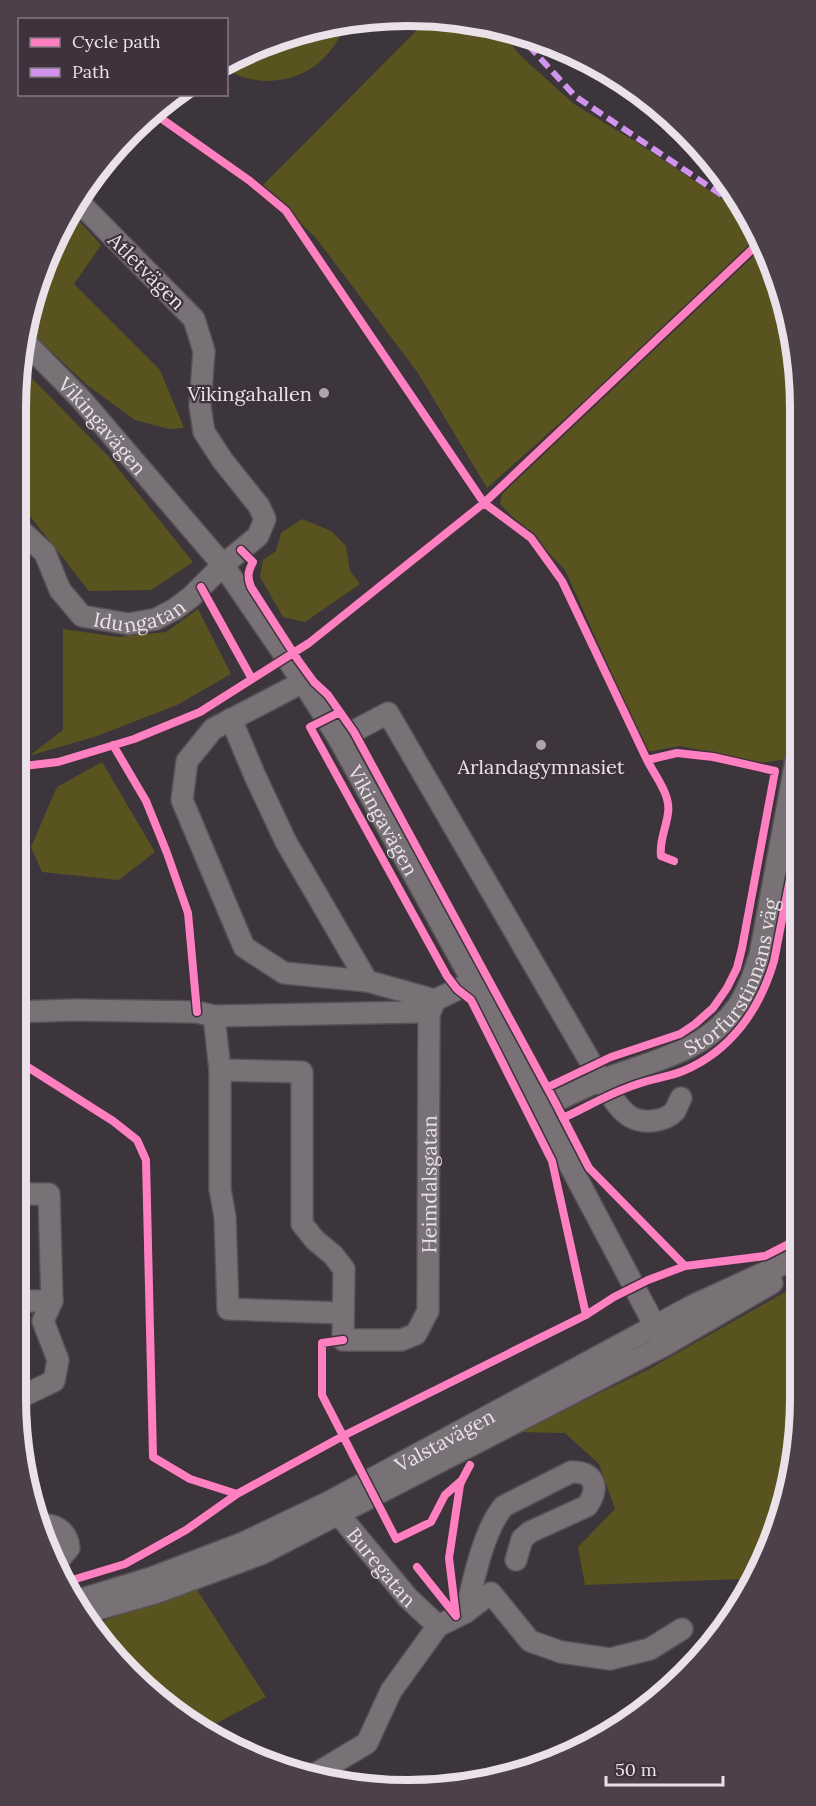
<svg xmlns="http://www.w3.org/2000/svg" width="816" height="1806" font-family="Lora,serif">
	<style>
		.green { fill: #59541f }
		.lines { fill: none; stroke-linecap: round; stroke-linejoin: round }
		.minor-casing { stroke: #585156; stroke-width: 24 }
		.minor { stroke: #787276; stroke-width: 21 }
		.quiet { stroke: #d193ec; stroke-width: 6; stroke-dasharray: 12 6; stroke-linecap: butt }
		.cycleway-casing { stroke: #3f323d; stroke-width: 11 }
		.cycleway { stroke: #ff80c0; stroke-width: 8 }
		.poi-dot { fill: #aea5ac; stroke: #3f323d; stroke-width: 2 }
		.labels { text-anchor: middle; dominant-baseline: central; stroke-width: 4.5; stroke-linejoin: round; paint-order: stroke }
		.street-label { font-size: 20px; fill: #ebe2e9; stroke: #3f323d }
		.poi-label { font-size: 20px; fill: #ebe2e9; stroke: #3f323d; text-anchor: end }
		.rim { fill: none; stroke: #ebe2e9; stroke-width: 8 }
	</style>
	<rect width="100%" height="100%" fill="#3c353b"/>
	<!-- green -->
	<path class="green" d="M430 17 484 22 494 25 523 58 574 104 636 142 746 215 759 236 606 382 487 488 418 373 316 238 262 186Z
		M346 21C334 61 297 86 256 80 245 78 235 76 227 68V62C262 43 306 25 346 21Z
		M720 170 734 193 713 181Z
		M70 211 101 245 74 284 160 370 184 428 169 429 135 420 87 385 30 331 45 258Z
		M764 246 771 257 798 356 799 704 787 759 760 763 680 746 647 752 565 570 500 504 502 494Z
		M23 369 108 456 193 562 151 590 89 591 15 497V408Z
		M302 519 331 531 346 546 350 571 360 584 305 622 283 617 260 577 263 560 276 551 281 533Z
		M198 609 231 674 177 705 97 736 29 756 63 730V629L118 637 166 632Z
		M102 762 155 852 119 880 42 872 31 847 57 787Z
		M799 871 800 1005 786 964Z
		M801 1283V1398L771 1548 739 1600 741 1579 585 1585 578 1547 615 1509 599 1464 565 1433 520 1432 649 1369Z
		M194 1585 266 1697 202 1731 112 1657 94 1625Z
		M565 1752 460 1788 455 1787 481 1770Z"/>
	<g class="lines">
		<defs>
			<g id="minor">
				<path id="s1" d="M28 345 81 399 223 565 303 682 339 739 473 982 665 1345"/>
				<path id="s2" d="M15 525 45 553 60 590 82 616 129 624 156 619 175 609 191 597 223 565 258 536 265 519 259 506 223 461 204 432 200 406 204 351 194 319 76 199"/>
				<path d="M303 682 213 729 187 761 182 800 244 947 284 973 367 981 435 1000"/>
				<path d="M231 719 255 776 286 842 367 981"/>
				<path d="M339 739 388 713 601 1080C609 1092 618 1110 631 1117 643 1124 665 1122 675 1111 677 1107 679 1102 681 1098"/>
				<path d="M15 1012 75 1010 197 1012 214 1016 417 1012 435 1000"/>
				<path id="s3" d="M214 1016 220 1070 302 1072V1224L315 1240 333 1255 344 1269 343 1340H401L416 1334 428 1311 429 1015 435 1000 473 982"/>
				<path d="M220 1070V1189L225 1217 228 1309 343 1313"/>
				<path id="s4" d="M539 1109C560 1099 581 1088 602 1080 651 1061 706 1052 738 1006 748 991 754 973 760 955L799 744"/>
				<path d="M15 1301H52"/>
				<path d="M15 1394H27L54 1381 58 1360 43 1321 52 1301 49 1194H15"/>
				<path id="s5" d="M331 1505 408 1598 438 1626"/>
				<path d="M46 1525C59 1525 68 1535 69 1548L57 1562"/>
				<path id="s6" d="M79 1600 151 1578 243 1543 329 1502 692 1306 801 1256"/>
				<path d="M91 1611 155 1593 261 1554 665 1345 772 1283"/>
				<path d="M466 1612C473 1582 484 1528 504 1506L571 1472C595 1471 600 1488 587 1506L530 1532 522 1539 516 1560"/>
				<path d="M312 1776 367 1743 391 1691 438 1626 466 1612 491 1593 530 1641 561 1652 610 1659 650 1649 682 1629"/>
			</g>
		</defs>
		<!-- minor casing -->
		<use href="#minor" class="minor-casing"/>
		<!-- minor -->
		<use href="#minor" class="minor"/>
		<!-- quiet -->
		<path class="quiet" d="M516 32 575 96 744 210"/>
		<defs>
			<path id="cycleway" d="M152 112 250 181 286 211 484 503 531 538 562 581 647 760
				M241 550 253 562C248 571 247 577 251 587L298 660 314 682 328 695 354 732 555 1102 589 1168 685 1266
				M201 587 252 679
				M340 712 310 727 447 976 457 989 471 1000 552 1161 586 1315
				M113 745 146 801 167 853 188 913 197 1012
				M15 767 58 762 134 739 200 712 309 643 484 503 761 241
				M15 1059 113 1121 137 1140 146 1160 153 1457 190 1479 237 1494
				M548 1087 611 1057 680 1034 695 1024 713 1008 727 988 737 968 742 948 775 771 713 757 677 753 647 760C655 776 671 795 668 813 666 829 659 841 661 856L674 861
				M563 1118C587 1107 610 1093 635 1085 651 1079 668 1077 683 1071 731 1051 760 1009 774 961L799 833
				M343 1340 322 1343V1395L396 1539 431 1522 445 1495 462 1480 470 1465
				M417 1567 456 1616 449 1558 460 1485 462 1480
				M69 1581 125 1564 186 1530 237 1494 343 1436 586 1315 614 1297 648 1280 685 1266 765 1256 800 1238"/>
		</defs>
		<!-- cycleway casing -->
		<use href="#cycleway" class="cycleway-casing"/>
		<!-- cycleway -->
		<use href="#cycleway" class="cycleway"/>
	</g>
	<!-- markers -->
	<g class="poi-dot">
		<circle cx="324" cy="393" r="6"/>
		<circle cx="541" cy="745" r="6"/>
	</g>
	<g class="labels">
		<!-- street labels -->
		<g class="street-label">
			<text transform="translate(147 271) rotate(45)">Atletvägen</text>
			<text stroke="none"><textPath href="#s1" startOffset="110">Vikingavägen</textPath></text>
			<text stroke="none"><textPath href="#s2" startOffset="174">Idungatan</textPath></text>
			<text stroke="none"><textPath href="#s1" startOffset="596">Vikingavägen</textPath></text>
			<text stroke="none"><textPath href="#s4" startOffset="249">Storfurstinnans väg</textPath></text>
			<text stroke="none"><textPath href="#s3" startOffset="648">Heimdalsgatan</textPath></text>
			<text stroke="none"><textPath href="#s6" startOffset="400">Valstavägen</textPath></text>
			<text stroke="none"><textPath href="#s5" startOffset="80">Buregatan</textPath></text>
		</g>
		<!-- poi labels -->
		<g class="poi-label">
			<text x="312" y="393">Vikingahallen</text>
			<text x="541" y="766" text-anchor="middle">Arlandagymnasiet</text>
		</g>
	</g>
	<!-- crop -->
	<path d="M0 0H816V1806H0ZM408 26H408A382 382 0 0 1 790 408V1398A382 382 0 0 1 408 1780H408A382 382 0 0 1 26 1398V408A382 382 0 0 1 408 26Z" fill="#4d404b" fill-rule="evenodd"/>
	<path class="rim" d="M408 26H408A382 382 0 0 1 790 408V1398A382 382 0 0 1 408 1780H408A382 382 0 0 1 26 1398V408A382 382 0 0 1 408 26Z"/>
	<!-- legend -->
	<rect x="18" y="18" width="210" height="78" fill="#3f323d" stroke="#847882" stroke-width="1.5"/>
	<rect x="30" y="38" width="30" height="9" fill="#ff80c0" stroke="#847882" stroke-width="1.5"/>
	<text x="72" y="48" font-size="18" fill="#ebe2e9">Cycle path</text>
	<rect x="30" y="68" width="30" height="9" fill="#d193ec" stroke="#847882" stroke-width="1.5"/>
	<text x="72" y="78" font-size="18" fill="#ebe2e9">Path</text>
	<!-- scale -->
	<path d="M606 1776v9h117v-9" fill="none" stroke="#ebe2e9" stroke-width="3"/>
	<text x="615" y="1776" font-size="18" fill="#ebe2e9" stroke="#3f323d" stroke-width="4.5" paint-order="stroke">50 m</text>
</svg>
